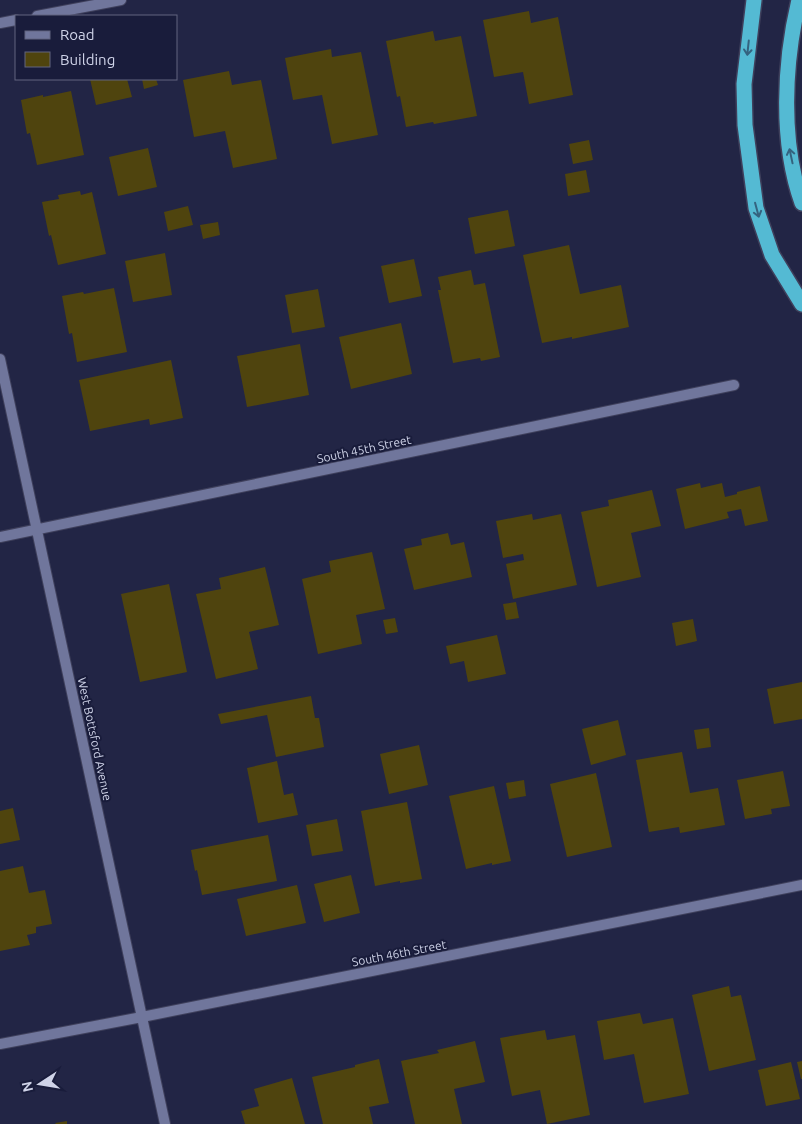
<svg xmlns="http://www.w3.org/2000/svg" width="802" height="1124" font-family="Ubuntu,sans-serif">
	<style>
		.building { fill: #4f440e }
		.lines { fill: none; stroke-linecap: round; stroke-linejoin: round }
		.street-casing { stroke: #3f405c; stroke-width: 12 }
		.highway-casing { stroke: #3f405c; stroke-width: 18 }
		.street { stroke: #70769c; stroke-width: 10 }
		.highway { stroke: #54bad3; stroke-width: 15 }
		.oneway { stroke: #34637f }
		.labels { text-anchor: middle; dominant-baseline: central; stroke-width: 4; stroke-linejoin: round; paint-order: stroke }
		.street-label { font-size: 12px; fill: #cfd3e8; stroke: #191c3b }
	</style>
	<rect width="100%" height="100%" fill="#222545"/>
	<!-- building -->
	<path class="building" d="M529 11 531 23 558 17 573 95 529 104 523 72 494 77 483 20Z
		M433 31 435 41 461 36 477 116 434 124 433 122 406 127 400 96 397 97 386 41Z
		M331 49 332 57 361 52 378 135 332 144 322 95 293 100 285 58Z
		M229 71 232 85 261 80 277 159 233 168 225 131 194 137 183 80Z
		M90 79H127L132 97 96 105Z
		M142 79H156L158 85 144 89Z
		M71 91 84 155 37 165 30 133 27 134 21 100 43 95V97Z
		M589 140 593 160 573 164 569 144Z
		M148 148 157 187 118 196 109 157Z
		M586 170 590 192 568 196 565 174Z
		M80 191 81 195 92 192 106 254 58 265 51 235 49 236 42 202 59 199 58 195Z
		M188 206 193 225 168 231 164 212Z
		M508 210 515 246 475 254 468 218Z
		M218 222 220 235 203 239 200 225Z
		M569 245 580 294 621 285 629 327 572 339V337L542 343 523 255Z
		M165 253 172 295 133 302 125 261Z
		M414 259 422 296 389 303 381 266Z
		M471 270 474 285 485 283 500 357 481 361 480 358 453 363 438 290H441L438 277Z
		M114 288 127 352 77 362 72 333 69 334 62 296 83 292 84 294Z
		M318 289 325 327 292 333 285 295Z
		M401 323 412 374 351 389 339 337Z
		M300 344 309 395 247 407 237 356Z
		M171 360 183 418 150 425 149 419 90 431 79 380Z
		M700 483 701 488 722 483 725 497 737 494V492L760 486 768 521 745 526 741 509 727 512 729 518 685 529 676 489Z
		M652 490 661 526 631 533 641 577 597 587 581 512 609 506 608 500Z
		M532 514 533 520 561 514 577 585 513 599 506 564 524 560 523 554 503 558 496 521Z
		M448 533 451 545 464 542 472 577 414 590 404 549 422 545 421 539Z
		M372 552 385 609 356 615 362 644 318 654 302 579 331 572 329 561Z
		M265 567 279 625 249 632 258 669 216 679 196 594 221 589 219 578Z
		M169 584 187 672 140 682 121 594Z
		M516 602 519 618 506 620 503 604Z
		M395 618 398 632 386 634 383 620Z
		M693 619 697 641 676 646 672 623Z
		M497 635 506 674 468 682 464 661 450 664 446 646Z
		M802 682V719L774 724 767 689Z
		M311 696 315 718H319L324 747 276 757 267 715 221 724 218 714Z
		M618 720 626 755 591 765 582 729Z
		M709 728 711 747 697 749 694 730Z
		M419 745 428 785 389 794 380 754Z
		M682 752 690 793 718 788 725 825 680 833 679 827 649 832 636 760Z
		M277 761 284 795 293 793 298 815 258 823 247 768Z
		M783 771 790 806 771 809 772 814 745 819 737 780Z
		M596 773 612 847 567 857 550 784Z
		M524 780 526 796 509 799 506 783Z
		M494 786 511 861 492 865V863L466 869 449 796Z
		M407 802 422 879 400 883V881L375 886 361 811Z
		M13 808 20 840 0 844V811Z
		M337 819 343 851 312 856 306 825Z
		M268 835 277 881 202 895 197 870 195 871 191 850Z
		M23 866 29 893 45 890 52 924 36 927V933L27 935 30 945 0 951V871Z
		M351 875 360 913 324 922 314 884Z
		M297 885 306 923 246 936 237 899Z
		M729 986 731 997 741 995 756 1060 709 1071 692 995Z
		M640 1013 643 1024 673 1018 689 1094 644 1103 634 1054 604 1060 597 1021Z
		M545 1030 547 1040 575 1035 590 1115 547 1124 540 1090 512 1096 500 1038Z
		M475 1041 485 1082 454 1089 462 1124H415L401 1061 439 1053 437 1050Z
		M379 1059 389 1103 369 1107 373 1124H323L312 1077 355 1067V1065Z
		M802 1061V1079H801L797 1062Z
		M791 1062 800 1099 766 1106 758 1070Z
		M292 1078 305 1124H245L241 1111 259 1106 254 1089Z
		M67 1121V1124H56L55 1123Z"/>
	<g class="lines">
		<defs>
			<path id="street" d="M37 16 121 0
				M0 23 16 20
				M0 359 165 1124
				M0 537 734 385
				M0 1044 142 1017 802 885"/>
			<path id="highway" d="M754 0 744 84 745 125 756 208 772 255 802 304
				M799 0C784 62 780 142 802 203"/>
		</defs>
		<!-- street casing -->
		<use href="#street" class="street-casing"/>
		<!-- highway casing -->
		<use href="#highway" class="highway-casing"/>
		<!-- street -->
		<use href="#street" class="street"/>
		<!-- highway -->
		<use href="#highway" class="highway"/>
	</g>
	<!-- one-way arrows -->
	<defs><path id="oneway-shaft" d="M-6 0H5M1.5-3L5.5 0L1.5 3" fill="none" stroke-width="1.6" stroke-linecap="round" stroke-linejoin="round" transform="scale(1.25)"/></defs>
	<g class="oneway">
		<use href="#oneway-shaft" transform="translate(748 48) rotate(96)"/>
		<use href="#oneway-shaft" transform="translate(791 156) rotate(-102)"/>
		<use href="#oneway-shaft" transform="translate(757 210) rotate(75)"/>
	</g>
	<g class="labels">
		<!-- street labels -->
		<g class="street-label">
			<text transform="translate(364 449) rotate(-12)">South 45th Street</text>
			<text transform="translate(95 739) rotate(78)">West Bottsford Avenue</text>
			<text transform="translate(399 953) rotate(-11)">South 46th Street</text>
		</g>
	</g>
	<!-- legend -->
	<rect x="15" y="15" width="162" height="65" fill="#191c3b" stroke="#626580"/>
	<rect x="25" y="31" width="25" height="8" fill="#70769c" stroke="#626580"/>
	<text x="60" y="40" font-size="15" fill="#cfd3e8">Road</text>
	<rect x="25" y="52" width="25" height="15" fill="#4f440e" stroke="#626580"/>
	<text x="60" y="65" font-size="15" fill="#cfd3e8">Building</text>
	<!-- north arrow -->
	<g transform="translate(40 1084) rotate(258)" stroke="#191c3b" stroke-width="4" paint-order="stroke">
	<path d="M0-4L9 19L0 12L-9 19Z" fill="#cfd3e8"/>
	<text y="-8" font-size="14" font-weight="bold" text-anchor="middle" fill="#cfd3e8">N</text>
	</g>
</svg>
